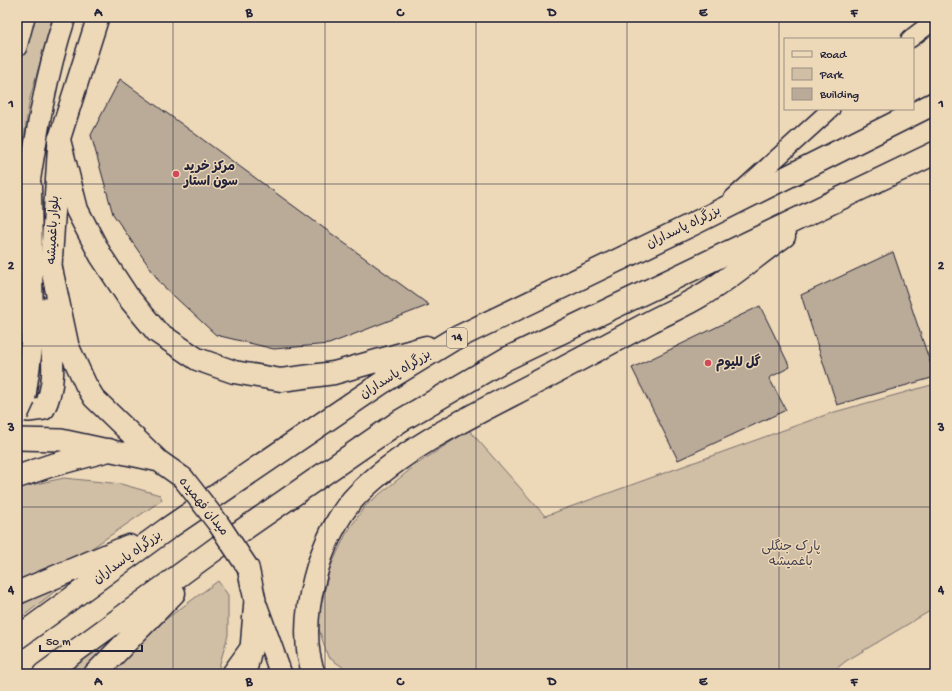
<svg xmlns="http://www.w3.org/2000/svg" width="952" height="691" font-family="'Gochi Hand','Playpen Sans Arabic',sans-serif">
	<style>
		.green { fill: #d0bea5; stroke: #797070 }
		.building { fill: #baab98; stroke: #22223b }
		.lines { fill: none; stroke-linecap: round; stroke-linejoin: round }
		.tertiary-casing { stroke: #22223b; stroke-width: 20 }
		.secondary-casing { stroke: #22223b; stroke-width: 22 }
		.primary-casing { stroke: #22223b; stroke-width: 24 }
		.trunk-casing { stroke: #22223b; stroke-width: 25 }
		.tertiary { stroke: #edd8b7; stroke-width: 17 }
		.secondary { stroke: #edd8b7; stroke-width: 19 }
		.primary { stroke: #edd8b7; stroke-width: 21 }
		.trunk { stroke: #edd8b7; stroke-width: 22 }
		.primary-bridge-casing { stroke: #22223b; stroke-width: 24; stroke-linecap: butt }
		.trunk-bridge-casing { stroke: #22223b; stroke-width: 25; stroke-linecap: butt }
		.primary-bridge { stroke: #edd8b7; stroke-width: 21 }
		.trunk-bridge { stroke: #edd8b7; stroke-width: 22 }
		.grid { fill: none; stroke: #22223b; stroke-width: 1; stroke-opacity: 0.55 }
		.poi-dot { fill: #d1495b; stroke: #edd8b7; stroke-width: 1.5 }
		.labels { text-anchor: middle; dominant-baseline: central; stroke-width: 3; stroke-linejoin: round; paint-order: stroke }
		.shield { fill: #edd8b7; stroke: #5f5960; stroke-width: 1 }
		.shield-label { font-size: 12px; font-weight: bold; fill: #22223b }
		.poi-label { font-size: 13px; font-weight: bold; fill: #22223b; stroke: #edd8b7; text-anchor: start }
		.street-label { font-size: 13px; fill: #22223b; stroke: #edd8b7 }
		.park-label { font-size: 13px; fill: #454150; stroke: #edd8b7 }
		.neatline { fill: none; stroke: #22223b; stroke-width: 1.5 }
		.grid-label { font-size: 13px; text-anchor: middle; font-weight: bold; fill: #22223b }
	</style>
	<rect width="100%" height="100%" fill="#edd8b7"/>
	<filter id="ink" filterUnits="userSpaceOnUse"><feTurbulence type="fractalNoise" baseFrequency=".025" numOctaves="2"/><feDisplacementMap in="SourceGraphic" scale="8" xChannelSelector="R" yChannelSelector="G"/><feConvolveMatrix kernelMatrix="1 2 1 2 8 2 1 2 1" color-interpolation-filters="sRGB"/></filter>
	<g filter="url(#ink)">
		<!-- green -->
		<path class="green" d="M29 17H53L30 98 17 182V53Z
			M935 384V608L846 661 830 674H353L328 657 317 623 330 568 346 534 365 506 417 464 469 430 545 516 831 413Z
			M64 478 121 484 160 495 162 500 89 550 60 566 17 584V488Z
			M68 581 17 621V607Z
			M218 581 228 595V635L217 674H110L166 619Z
			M129 627 88 674H65Z"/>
		<!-- building -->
		<path class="building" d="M120 79 429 305 329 344 274 349 216 335 161 284 113 214 91 135Z
			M893 252 935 377 837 405 801 295Z
			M760 306 790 367 769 378 786 410 678 460 632 368Z"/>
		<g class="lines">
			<defs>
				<path id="tertiary" d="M910 39 935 20
					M732 199 831 109"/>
				<path id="secondary" d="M17 47 25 17"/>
				<path id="primary" d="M98 17 59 140 51 266 68 346 86 385 94 398 159 461
					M17 259C31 177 39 95 65 17
					M17 406 28 411 44 409C60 378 49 341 50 307
					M17 439 61 440 159 461 183 478
					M257 607 281 674
					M247 666 251 649 255 600 248 568"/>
				<path id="trunk" d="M59 140 77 210 101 256 128 297 157 332 197 359 234 372 281 380 334 373 426 347
					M24 399 32 342 30 186
					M17 477 49 466 109 450
					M17 593 129 546
					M17 638 167 529 383 382 452 340 691 225 935 103
					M44 674 221 545 400 421 506 359 935 153
					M95 674 174 593
					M233 674 251 649
					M314 674C294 625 320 532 357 495 403 447 480 412 539 381 576 361 613 342 650 322 667 313 686 305 702 295 731 278 757 255 784 236"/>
			</defs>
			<!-- tertiary casing -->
			<use href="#tertiary" class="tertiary-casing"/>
			<!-- secondary casing -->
			<use href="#secondary" class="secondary-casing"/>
			<!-- primary casing -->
			<use href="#primary" class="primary-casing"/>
			<!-- trunk casing -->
			<use href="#trunk" class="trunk-casing"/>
			<!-- tertiary -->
			<use href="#tertiary" class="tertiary"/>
			<!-- secondary -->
			<use href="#secondary" class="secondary"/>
			<!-- primary -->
			<use href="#primary" class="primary"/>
			<!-- trunk -->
			<use href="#trunk" class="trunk"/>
			<defs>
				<path id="primary-bridge" d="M183 478 218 523 248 568"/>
				<path id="trunk-bridge" d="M17 414 24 399"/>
			</defs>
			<!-- primary-bridge casing -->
			<use href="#primary-bridge" class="primary-bridge-casing"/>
			<!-- trunk-bridge casing -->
			<use href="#trunk-bridge" class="trunk-bridge-casing"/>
			<!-- primary-bridge -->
			<use href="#primary-bridge" class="primary-bridge"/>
			<!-- trunk-bridge -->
			<use href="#trunk-bridge" class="trunk-bridge"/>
		</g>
	</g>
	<!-- grid -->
	<path class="grid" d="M173 17V674M325 17V674M476 17V674M627 17V674M779 17V674M17 184H935M17 346H935M17 507H935"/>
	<!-- markers -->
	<g class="poi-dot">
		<circle cx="176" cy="174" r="4"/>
		<circle cx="708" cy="363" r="4"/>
	</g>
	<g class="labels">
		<!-- shield labels -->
		<rect class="shield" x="447" y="328" width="20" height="20" rx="3"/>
		<g class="shield-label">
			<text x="457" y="338">14</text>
		</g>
		<!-- poi labels -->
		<g class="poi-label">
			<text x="184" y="167">مرکز خرید<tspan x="184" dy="15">سون استار</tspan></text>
			<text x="716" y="363">گل للیوم</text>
		</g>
		<!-- street labels -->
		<g class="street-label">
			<text transform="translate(684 228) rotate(-26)">بزرگراه پاسداران</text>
			<text transform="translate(54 230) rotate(-87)">بلوار باغمیشه</text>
			<text transform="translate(396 375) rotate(-32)">بزرگراه پاسداران</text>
			<text transform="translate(203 507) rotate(51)">میدان فهمیده</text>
			<text transform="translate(128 558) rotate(-36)">بزرگراه پاسداران</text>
		</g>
		<!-- park labels -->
		<g class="park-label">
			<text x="791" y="547">پارک جنگلی<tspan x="791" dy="15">باغمیشه</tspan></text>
		</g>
	</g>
	<!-- margin -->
	<rect width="952" height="691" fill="none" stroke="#edd8b7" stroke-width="44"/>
	<!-- legend -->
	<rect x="784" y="38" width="130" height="72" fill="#edd8b7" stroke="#9c8f85"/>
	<rect x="792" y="51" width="20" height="6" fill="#edd8b7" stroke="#9c8f85"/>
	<text x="820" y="58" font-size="12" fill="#22223b">Road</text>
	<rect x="792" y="68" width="20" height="12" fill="#d0bea5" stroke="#9c8f85"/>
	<text x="820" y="78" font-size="12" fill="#22223b">Park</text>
	<rect x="792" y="88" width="20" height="12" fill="#baab98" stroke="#9c8f85"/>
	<text x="820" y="98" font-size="12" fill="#22223b">Building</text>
	<!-- scale -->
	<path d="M40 645v6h102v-6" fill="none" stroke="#22223b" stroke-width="2"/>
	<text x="46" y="645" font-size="12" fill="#22223b" stroke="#edd8b7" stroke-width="3" paint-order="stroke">50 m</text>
	<rect x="22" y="22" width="908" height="647" class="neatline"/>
	<g class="grid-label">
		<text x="98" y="16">A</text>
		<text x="249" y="16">B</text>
		<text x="400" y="16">C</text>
		<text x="552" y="16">D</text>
		<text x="703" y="16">E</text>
		<text x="854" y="16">F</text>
		<text x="11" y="107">1</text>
		<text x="941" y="107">1</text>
		<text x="11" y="269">2</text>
		<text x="941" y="269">2</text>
		<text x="11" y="431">3</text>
		<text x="941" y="431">3</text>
		<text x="11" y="593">4</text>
		<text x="941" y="593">4</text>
		<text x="98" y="685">A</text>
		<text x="249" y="685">B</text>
		<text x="400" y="685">C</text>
		<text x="552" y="685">D</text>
		<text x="703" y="685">E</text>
		<text x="854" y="685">F</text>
	</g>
</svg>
